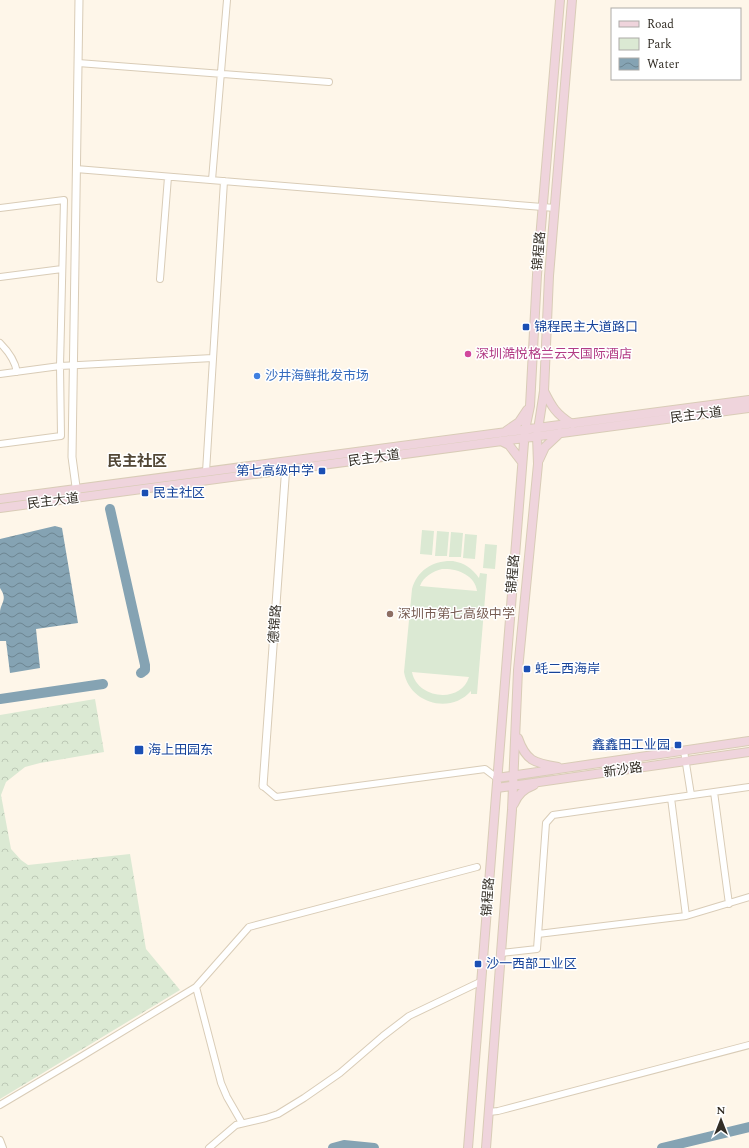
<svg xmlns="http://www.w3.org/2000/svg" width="749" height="1148" font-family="Spectral,'Noto Sans SC',serif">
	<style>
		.green { fill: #dbe9d3; fill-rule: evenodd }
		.forest { fill: url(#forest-crowns) }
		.water { fill: url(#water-waves) }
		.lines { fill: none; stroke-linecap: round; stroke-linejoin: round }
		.river { stroke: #85a3b3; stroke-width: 10 }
		.minor-casing { stroke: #d9ccb7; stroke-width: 8 }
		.tertiary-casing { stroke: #d9ccb7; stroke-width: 9 }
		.secondary-casing { stroke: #d9ccb7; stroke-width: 10 }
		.minor { stroke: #fff; stroke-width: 6 }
		.tertiary { stroke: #fff; stroke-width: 7 }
		.secondary { stroke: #efd4dc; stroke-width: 8 }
		.transit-dot { fill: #1a4fb4; stroke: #fff; stroke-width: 1.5 }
		.hotel-dot { fill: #d1479c; stroke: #fff; stroke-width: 1.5 }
		.shop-dot { fill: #3f7fe0; stroke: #fff; stroke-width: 1.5 }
		.education-dot { fill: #8d6e63; stroke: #fff; stroke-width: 1.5 }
		.labels { text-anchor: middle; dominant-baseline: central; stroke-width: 3; stroke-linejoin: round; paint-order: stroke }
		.street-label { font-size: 13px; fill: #332e26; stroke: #fff }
		.transit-label { font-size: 13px; fill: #164399; stroke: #fff; text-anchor: start }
		.hotel-label { font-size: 13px; fill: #b23c85; stroke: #fff; text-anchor: start }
		.shop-label { font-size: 13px; fill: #366cbe; stroke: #fff; text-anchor: start }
		.education-label { font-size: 13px; fill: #785e54; stroke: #fff; text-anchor: start }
		.quarter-label { font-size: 15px; font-weight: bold; fill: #524736; stroke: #fff }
	</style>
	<defs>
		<pattern id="forest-crowns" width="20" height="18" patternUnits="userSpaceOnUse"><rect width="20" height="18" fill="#dbe9d3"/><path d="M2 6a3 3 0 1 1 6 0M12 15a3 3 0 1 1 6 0" fill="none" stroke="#bcc8b5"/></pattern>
		<pattern id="water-waves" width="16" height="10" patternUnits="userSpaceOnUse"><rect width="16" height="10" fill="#85a3b3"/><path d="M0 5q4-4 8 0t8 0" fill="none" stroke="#6d8591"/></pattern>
	</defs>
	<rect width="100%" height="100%" fill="#fef6e9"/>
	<!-- green -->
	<path class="green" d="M422 530 434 531 432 555 420 554Z
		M437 531 449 532 447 556H435Z
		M451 532 463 533 461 557H449Z
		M465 534 477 535 475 559 463 558Z
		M485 544 497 545 495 569 483 568Z
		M453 561C464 563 472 568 479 578L480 573 487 574 477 694H471V691C450 715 409 703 404 672L412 589C417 570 434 560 453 561ZM442 569C457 568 475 575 477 591L420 586C423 577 433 571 442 569ZM412 672 469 677C461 704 417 699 412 672Z"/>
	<!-- forest -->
	<path class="forest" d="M95 699 104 752 40 763 25 767 6 782 1 795 11 849 21 860 28 865 130 854 146 949 180 990 0 1099V715Z"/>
	<!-- water -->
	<path class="water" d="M55 526 62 528 78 623 36 629 40 668 10 673 6 641H0C0 632 0 622 0 612 1 602 8 600 0 588V539Z"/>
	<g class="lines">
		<!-- river -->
		<path class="river" d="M110 509 145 665V670L141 673
			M0 699 103 684
			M333 1148 344 1145 374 1148
			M662 1148 749 1127"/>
		<defs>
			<path id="minor" d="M78 63 329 82
				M76 169 555 208
				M212 180 227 0
				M0 208 64 200 60 366 61 436 0 444
				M0 277 62 269
				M160 279 168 177
				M0 343C8 351 15 361 17 372
				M0 374 60 366 213 358
				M206 472 224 181
				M684 751 691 795
				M263 786 276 797 485 769 497 778
				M714 792 729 904
				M671 798 686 916
				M538 934 686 916 749 897
				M501 953 537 949 546 823 553 815 749 787
				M0 1105 79 1058 196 987
				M489 1112 498 1111 749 1045
				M242 1123 227 1097 221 1083 196 987 249 927 477 867
				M0 1140 3 1148
				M209 1148 236 1125 266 1118 278 1114 304 1098 340 1073 383 1036 409 1016 482 981"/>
			<path id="tertiary" d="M77 494 72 457 79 0
				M263 786 286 465"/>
			<path id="secondary" d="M544 391C552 407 556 414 572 424
				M506 431 519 422 527 410
				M501 441 509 445 522 462
				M539 460 545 447 560 433
				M0 499 749 400
				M0 508 749 408
				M518 738C526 761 534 763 558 767
				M497 778 749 741
				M497 788 749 752
				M514 804C518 794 524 789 534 785
				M468 1148 525 430 530 406 537 275 560 0
				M486 1148 512 810 518 670 538 464 537 436 544 391 549 276 572 0"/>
		</defs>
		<!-- minor casing -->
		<use href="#minor" class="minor-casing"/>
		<!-- tertiary casing -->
		<use href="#tertiary" class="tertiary-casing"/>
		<!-- secondary casing -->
		<use href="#secondary" class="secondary-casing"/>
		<!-- minor -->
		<use href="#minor" class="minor"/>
		<!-- tertiary -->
		<use href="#tertiary" class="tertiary"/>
		<!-- secondary -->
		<use href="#secondary" class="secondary"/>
	</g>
	<!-- markers -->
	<g class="transit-dot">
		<rect x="522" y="323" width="8" height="8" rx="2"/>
		<rect x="318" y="467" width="8" height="8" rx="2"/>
		<rect x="141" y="489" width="8" height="8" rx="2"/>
		<rect x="523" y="665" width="8" height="8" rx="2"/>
		<rect x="674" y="741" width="8" height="8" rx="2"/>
		<rect x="134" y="745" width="10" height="10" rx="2"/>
		<rect x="474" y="960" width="8" height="8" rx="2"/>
	</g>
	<circle class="hotel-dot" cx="468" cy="354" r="4"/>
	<circle class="shop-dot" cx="257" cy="376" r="4"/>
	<circle class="education-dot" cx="390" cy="614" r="4"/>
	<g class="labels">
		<!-- street labels -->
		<g class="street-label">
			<text transform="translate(539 251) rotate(-85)">锦程路</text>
			<text transform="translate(696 415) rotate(-7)">民主大道</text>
			<text transform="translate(374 458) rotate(-8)">民主大道</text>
			<text transform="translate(53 501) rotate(-7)">民主大道</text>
			<text transform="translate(513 574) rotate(-85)">锦程路</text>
			<text transform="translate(275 624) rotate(-86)">德锦路</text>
			<text transform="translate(623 770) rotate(-8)">新沙路</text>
			<text transform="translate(488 897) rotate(-86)">锦程路</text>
		</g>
		<!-- transit labels -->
		<g class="transit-label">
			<text x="534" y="327">锦程民主大道路口</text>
			<text x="314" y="471" text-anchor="end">第七高级中学</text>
			<text x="153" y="493">民主社区</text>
			<text x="535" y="669">蚝二西海岸</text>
			<text x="670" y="745" text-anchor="end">鑫鑫田工业园</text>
			<text x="148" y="750">海上田园东</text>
			<text x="486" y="964">沙一西部工业区</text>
		</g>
		<!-- hotel labels -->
		<g class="hotel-label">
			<text x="476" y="354">深圳澔悦格兰云天国际酒店</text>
		</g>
		<!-- shop labels -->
		<g class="shop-label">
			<text x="265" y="376">沙井海鲜批发市场</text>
		</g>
		<!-- education labels -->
		<g class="education-label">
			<text x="398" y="614">深圳市第七高级中学</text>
		</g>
		<!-- quarter labels -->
		<g class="quarter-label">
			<text x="137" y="461">民主社区</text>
		</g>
	</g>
	<!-- legend -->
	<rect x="611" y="8" width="130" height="72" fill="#ffffff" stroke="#adaba8"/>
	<rect x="619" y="21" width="20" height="6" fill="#efd4dc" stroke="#adaba8"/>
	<text x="647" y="28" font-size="12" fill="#332e26">Road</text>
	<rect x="619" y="38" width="20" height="12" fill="#dbe9d3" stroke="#adaba8"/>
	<text x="647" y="48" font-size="12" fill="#332e26">Park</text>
	<rect x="619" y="58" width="20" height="12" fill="url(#water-waves)" stroke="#adaba8"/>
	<text x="647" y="68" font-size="12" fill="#332e26">Water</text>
	<!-- north arrow -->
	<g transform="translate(721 1120)" stroke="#ffffff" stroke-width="3" paint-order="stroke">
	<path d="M0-3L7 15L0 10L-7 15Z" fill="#332e26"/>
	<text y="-6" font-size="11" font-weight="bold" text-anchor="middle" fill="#332e26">N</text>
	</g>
</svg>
